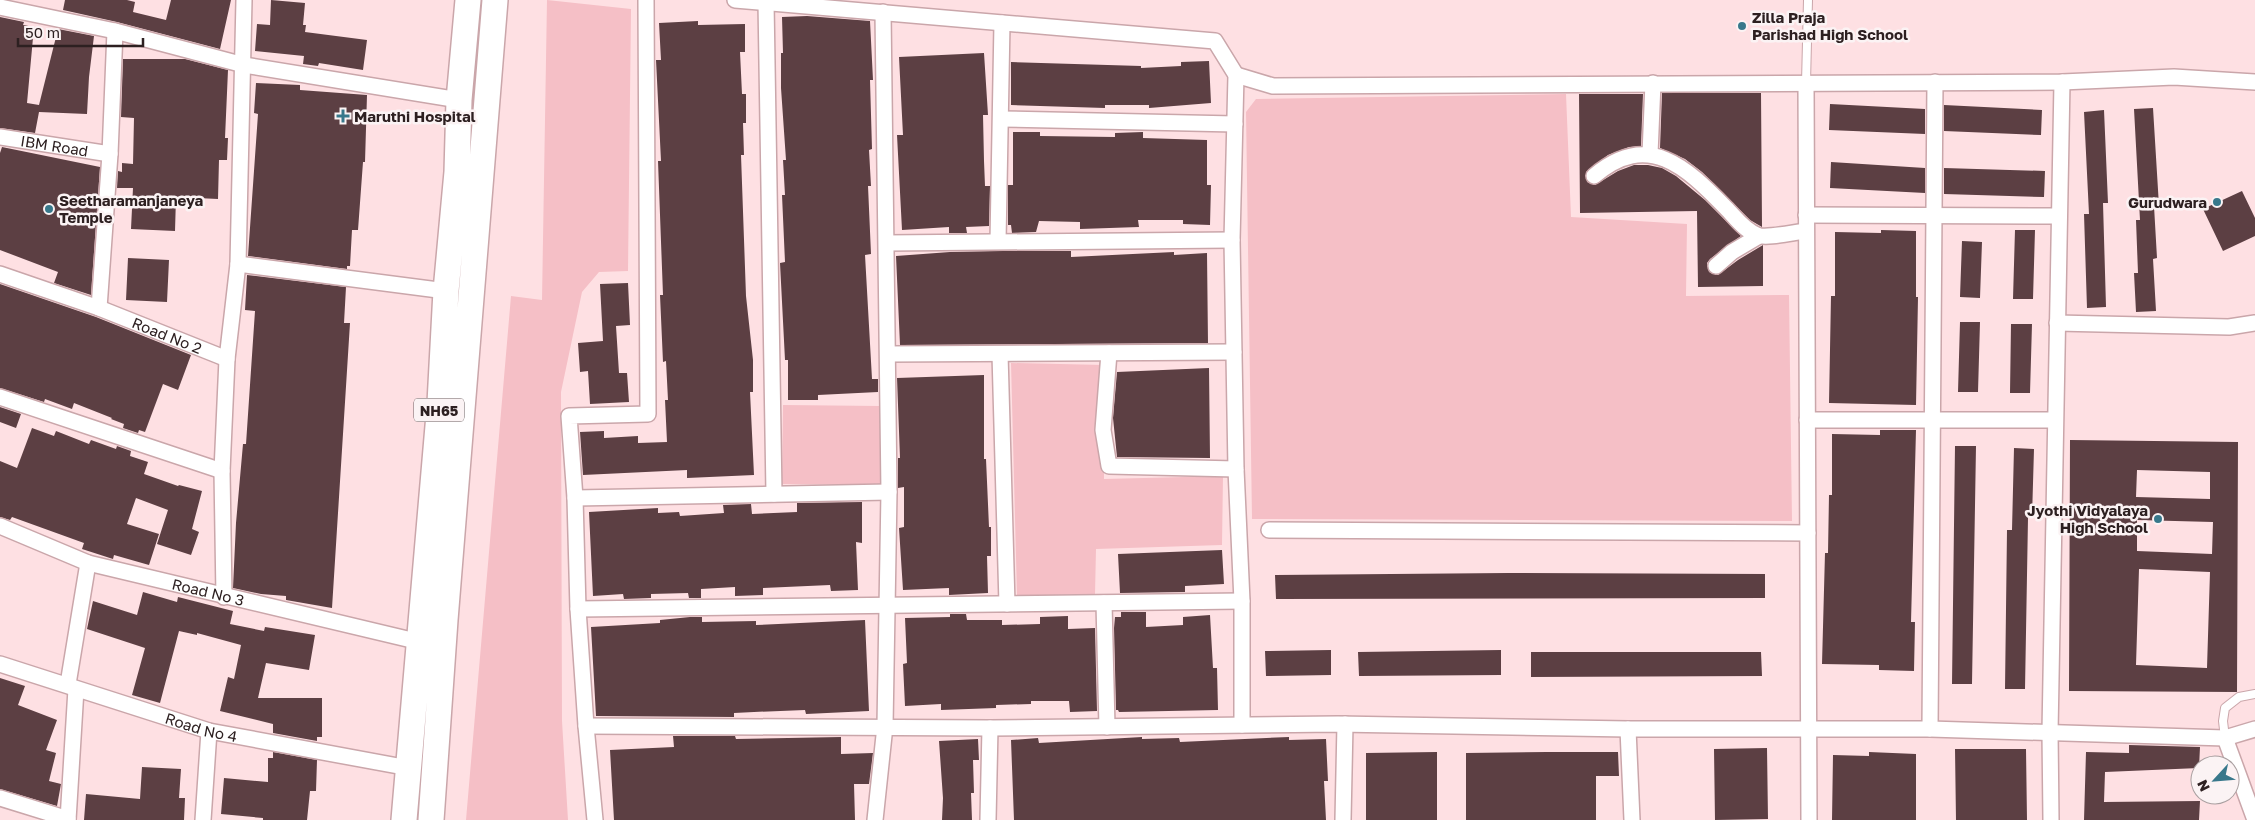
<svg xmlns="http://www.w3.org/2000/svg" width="2255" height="820" font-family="'Golos Text',sans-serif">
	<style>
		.green { fill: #f5bfc6 }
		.building { fill: #5c3f43; fill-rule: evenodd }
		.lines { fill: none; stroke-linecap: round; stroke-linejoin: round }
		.service-casing { stroke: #caa6aa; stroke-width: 10 }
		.minor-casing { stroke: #caa6aa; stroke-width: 18 }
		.trunk-casing { stroke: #caa6aa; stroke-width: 28 }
		.service { stroke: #fff; stroke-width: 8 }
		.minor { stroke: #fff; stroke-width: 15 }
		.trunk { stroke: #fff; stroke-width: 25 }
		.poi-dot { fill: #38788b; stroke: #fbf3f4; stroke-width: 2 }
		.labels { text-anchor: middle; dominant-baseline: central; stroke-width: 5; stroke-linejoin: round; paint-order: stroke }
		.shield { fill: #fbf3f4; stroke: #6b5f60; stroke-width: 1 }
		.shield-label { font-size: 14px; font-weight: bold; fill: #2d2021 }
		.poi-label { font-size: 15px; font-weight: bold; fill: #2d2021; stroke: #fbf3f4; text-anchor: start }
		.street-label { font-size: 15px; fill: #2d2021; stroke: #fbf3f4 }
	</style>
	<rect width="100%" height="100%" fill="#fee0e3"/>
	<!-- green -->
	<path class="green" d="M547 0 631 9 628 271 599 272 582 292 561 392 562 721 568 820H466L511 296 542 300Z
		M1566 94 1571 217 1687 224 1686 296 1789 295 1792 521 1252 519 1246 112 1256 99Z
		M1011 363 1104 365V479L1223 476 1222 545 1096 549 1095 594 1017 596Z
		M783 405 880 406V485L782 484Z"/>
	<!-- building -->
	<path class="building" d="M65 0H127L135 2 133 12 166 20 171 0H231L220 49 117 22 63 10Z
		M271 0 305 3 303 25H306L305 32 367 40 363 70 319 63 318 66 303 64 304 56 255 51 257 24 270 25Z
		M807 16 870 21 873 80H870L872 149 869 150 871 186H868L871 254 865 255 872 379H878V392L818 395V400H788V360H785L780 263 785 262 782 195H785L783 160H786L781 88V53H783L782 17Z
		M0 17 24 22 23 25 34 27 27 103 39 105 58 29 94 36 89 77 87 114 39 112 35 133 0 128Z
		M698 21V25L745 24V52H740L742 94H746V123H743L744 155H741L746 296 753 360V392H750L754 475 687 478V470L583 475 580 432 604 431V438L638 436V443L667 442 665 400H668L666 361 663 362 660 295H663L658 161H661L656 60H661L659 23Z
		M984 53 988 115H983L984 161 985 186H990L989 226 966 227 967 233H949V227L902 230 897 135H903L899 57Z
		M123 59H185L228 70 225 138H228L227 160H219L218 199 176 197 175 231 131 229 133 188H117L118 171 122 172V163L133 164 134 118 121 117Z
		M1209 61 1211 103 1149 108V105H1105V108L1011 105V62L1141 66V68L1181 66V62Z
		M256 83 300 85V90L367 95 365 162H363L358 230H352L350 266H347V269L248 256 258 114 254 113Z
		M1662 93H1761L1762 227 1750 220 1702 172 1685 159 1660 148Z
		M1579 94H1643L1641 146 1629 147 1608 155 1586 172 1587 182 1595 185 1618 171 1634 165H1648L1662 168 1676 176 1705 200 1741 236 1710 259 1707 263 1709 272 1718 275 1738 260 1763 245V286L1698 287 1697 211 1580 213Z
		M1830 104 1925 109V134L1829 130Z
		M1944 105 2042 110 2041 135 1944 131Z
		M2153 108 2159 206H2154L2157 258 2153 259 2156 311 2136 312 2134 273H2138L2136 220H2140L2134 109Z
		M2104 110 2108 203H2103L2106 307 2087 308 2084 214H2089L2084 112Z
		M1013 132H1040V136L1115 137V133L1143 132V138L1207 140V185H1211L1210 225 1183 224V220H1138L1139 227 1080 229V222L1039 221 1036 232 1012 233 1011 225H1008V185H1013Z
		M2 147 100 167 91 295 54 283 58 272 0 250V153Z
		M1831 162 1925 168V193L1830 188Z
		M1944 168 2045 171 2044 197 1944 194Z
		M2242 191 2255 218V236L2223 251 2203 209Z
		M1881 230 1916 231V297H1918L1916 405 1829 403 1831 296H1835V232L1881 233Z
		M2015 230H2035L2033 299H2013Z
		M1962 241 1982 242 1980 298 1960 297Z
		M1003 251H1071V257L1174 252V255L1207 253 1208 343 900 345 896 256 950 252Z
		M128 258 169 260 167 302 126 300Z
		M247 275 346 287 344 323H350L332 608 286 600V596L261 594 233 588 236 523 243 444H246L255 311 245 310Z
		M628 283 630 325 616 326 619 373H627L629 402 590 404 588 371 580 372 578 343 603 341 600 284Z
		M0 284 96 317 191 355 178 390 163 384 145 432 139 430 138 433 123 428 124 424 111 419 112 418 74 403 72 409 45 399 44 402 0 388Z
		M1960 322H1980L1978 392H1958Z
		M2011 324H2032L2030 393H2010Z
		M1209 368 1210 458 1117 457 1113 418 1117 372Z
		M984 375V459H986L989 527H991V556H987L988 593 949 595V588L903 590 899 528 904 527V487L898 488V458H900L897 378Z
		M0 407 21 414 16 428 0 422Z
		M32 428 54 436 56 431 89 444 91 440 116 449 117 446 131 451 130 456 148 462 144 474 178 486 179 485 202 491 192 529 199 532 191 555 157 544 168 510 136 498 127 524 159 534 149 565 114 555 113 559 82 549 84 543 12 517 10 520 0 517V461L17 468Z
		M1880 430H1916L1911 622H1915L1914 671 1879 670V665L1822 664 1825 553H1828L1829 495H1832V434L1880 435Z
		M2070 440 2238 442 2237 692 2069 691ZM2137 470 2210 472V499L2136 497ZM2137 520 2213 522 2212 554 2137 551ZM2139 569 2210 572 2207 668 2136 665Z
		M1955 446H1976L1972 684H1952Z
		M2014 448 2034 449 2032 518H2028L2025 689H2005L2007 530H2012Z
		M862 502V543L856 542 858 590 831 591 830 585 763 588V595L735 596V587L701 589V598H689L688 593 651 594V598L624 599 623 594 593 596 589 512 658 508V513L679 512 680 516 724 513 723 505 751 504 752 514 797 512V503Z
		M1222 550 1224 584 1185 586V592L1120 593 1118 554Z
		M1508 573 1765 574V598L1276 599 1275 575Z
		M143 592 177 602 178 597 233 611 230 624 264 631 265 627 315 635 309 670 266 663 258 698H322V737H317V741L273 733V724L220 711 228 677 234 679 241 645 197 633V635L179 631 160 703 132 695 145 648 87 629 93 601 137 615Z
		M1121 612H1146V627L1183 625V617L1210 615 1213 668H1217L1218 710 1119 712 1118 710H1116L1114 628 1115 617H1121Z
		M950 614H966L967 620H1002V625L1040 624V617L1068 616V629L1095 628 1097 711 1070 712 1069 701H1031V704L996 705V708L941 710V704L905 706 903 664 907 663 905 618 950 617Z
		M690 617H702V622L756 621V625L865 620 869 711 806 714 805 710 754 712 734 713V717L596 716 591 627 660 623V620Z
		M1331 650V675L1266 676 1265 651Z
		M1501 650V675L1359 676 1358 652Z
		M1531 652H1761L1762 676 1531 677Z
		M0 678 25 686 18 705 57 720 46 750 56 753 49 781 61 784 57 806 0 789Z
		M673 736H735L736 739 841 737V754L873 753 869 784H854L855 820H614L610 750 674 747Z
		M1142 737V739L1179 738 1180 742 1289 737V740L1326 739 1328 781H1324L1326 820H1014L1011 740 1038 738 1039 743Z
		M978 739 979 760H973L974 793H971L972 820H942L943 798 939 741Z
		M2129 745 2200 747 2199 768 2105 772 2104 802 2200 801 2199 820H2084L2086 752 2129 753Z
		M1767 748 1768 819 1715 820 1714 749Z
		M1955 749H2026L2027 820H1956Z
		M273 752 317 760 316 791H310L307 820H263V818L221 814 224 778 268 782V758H273Z
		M1437 752V820H1366V753Z
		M1547 752H1618L1619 776H1596V820H1466V753Z
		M1869 752 1916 754V820H1832L1833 755 1869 756Z
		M142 767 181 769 179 798H185L184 820H84L86 794 140 799Z"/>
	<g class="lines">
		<defs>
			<path id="service" d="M1806 83 1808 0
				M2225 738 2223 721 2225 708 2239 697 2255 694"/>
			<g id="minor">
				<path d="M735 0 1215 41 1236 75 1232 240 1236 469 1242 601V725"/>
				<path d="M766 2 774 494"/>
				<path d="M0 7 115 31 244 65 459 100"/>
				<path d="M1236 75 1273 86 2062 82 2174 77 2255 82"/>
				<path d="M1806 83 1809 820"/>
				<path d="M1001 119 1235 124"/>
				<path id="s1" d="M0 137 110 154"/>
				<path d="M1650 154 1653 83"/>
				<path d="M1594 176C1648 130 1686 167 1726 208 1735 217 1744 230 1757 235 1766 239 1795 232 1806 231"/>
				<path d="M1806 215 2059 216"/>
				<path d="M998 241 1002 23"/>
				<path d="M887 243 1232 240"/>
				<path d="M238 264 446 291"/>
				<path d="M1716 266 1732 252 1759 236"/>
				<path id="s2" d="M0 274 99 308 227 359"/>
				<path d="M99 308 110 154 115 31"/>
				<path d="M2057 323 2229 327 2255 323"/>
				<path d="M1109 353 1103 430 1109 466 1236 469"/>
				<path d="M888 354 1234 352"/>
				<path d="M1000 354 1007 604"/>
				<path d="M0 397 222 471"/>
				<path d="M1807 420H2055"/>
				<path d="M575 498 889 492"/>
				<path id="s3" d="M0 526 88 563 420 642"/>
				<path d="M1269 530 1808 533"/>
				<path d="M224 597 222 471 227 359 238 264 244 0"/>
				<path d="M1104 603 1107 727"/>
				<path d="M578 609 1242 601"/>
				<path id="s4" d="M0 664 209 731 409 768"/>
				<path d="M68 684 88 563"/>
				<path d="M586 726 990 728 1338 724 1628 729H1930L2225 738 2255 729"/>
				<path d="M1628 729 1632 820"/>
				<path d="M1930 729 1935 82"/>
				<path d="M2225 738 2255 820"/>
				<path d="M0 798 68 819"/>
				<path d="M68 820 76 689"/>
				<path d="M203 820 209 731"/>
				<path d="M595 820 586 726 578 609 575 498 569 416 648 414 646 0"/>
				<path d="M875 820 885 726 889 492 883 12"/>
				<path d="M988 820 990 728"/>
				<path d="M1343 820 1345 724"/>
				<path d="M2051 820 2050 732 2062 82"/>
			</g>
			<path id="trunk" d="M404 820 440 403 446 291 457 172 459 100 468 0
				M431 820 445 620 495 0"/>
		</defs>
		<!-- service casing -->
		<use href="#service" class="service-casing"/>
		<!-- minor casing -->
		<use href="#minor" class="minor-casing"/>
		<!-- trunk casing -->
		<use href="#trunk" class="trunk-casing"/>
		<!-- service -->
		<use href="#service" class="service"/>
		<!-- minor -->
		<use href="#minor" class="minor"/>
		<!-- trunk -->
		<use href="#trunk" class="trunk"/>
	</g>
	<!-- markers -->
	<g class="poi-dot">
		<circle cx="1742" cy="26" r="5"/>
		<path d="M340.5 108.5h5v5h5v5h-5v5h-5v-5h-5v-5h5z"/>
		<circle cx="2217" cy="202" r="5"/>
		<circle cx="49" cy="209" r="5"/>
		<circle cx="2158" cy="519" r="5"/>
	</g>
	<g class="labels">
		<!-- shield labels -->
		<rect class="shield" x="414" y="398.5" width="50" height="23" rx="4"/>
		<g class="shield-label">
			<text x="439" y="410">NH65</text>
		</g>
		<!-- poi labels -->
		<g class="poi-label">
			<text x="1752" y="17">Zilla Praja<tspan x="1752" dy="17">Parishad High School</tspan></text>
			<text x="354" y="116">Maruthi Hospital</text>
			<text x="59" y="200">Seetharamanjaneya<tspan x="59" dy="17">Temple</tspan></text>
			<text x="2207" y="202" text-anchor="end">Gurudwara</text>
			<text x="2148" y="510" text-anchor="end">Jyothi Vidyalaya<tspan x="2148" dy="17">High School</tspan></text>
		</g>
		<!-- street labels -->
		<g class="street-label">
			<text stroke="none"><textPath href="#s1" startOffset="55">IBM Road</textPath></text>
			<text stroke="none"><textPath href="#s2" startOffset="178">Road No 2</textPath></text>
			<text stroke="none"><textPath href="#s3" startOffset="219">Road No 3</textPath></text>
			<text stroke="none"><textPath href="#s4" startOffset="211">Road No 4</textPath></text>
		</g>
	</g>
	<!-- north arrow -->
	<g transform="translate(2215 780) rotate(244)"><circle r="24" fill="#fbf3f4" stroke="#a99fa0"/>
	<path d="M0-4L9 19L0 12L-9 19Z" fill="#38788b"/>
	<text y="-8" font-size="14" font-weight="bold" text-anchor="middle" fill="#2d2021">N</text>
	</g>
	<!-- scale -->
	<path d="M18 38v8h125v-8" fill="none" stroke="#2d2021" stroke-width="2.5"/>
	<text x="25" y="38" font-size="15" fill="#2d2021" stroke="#fbf3f4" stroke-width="4" paint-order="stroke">50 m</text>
</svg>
